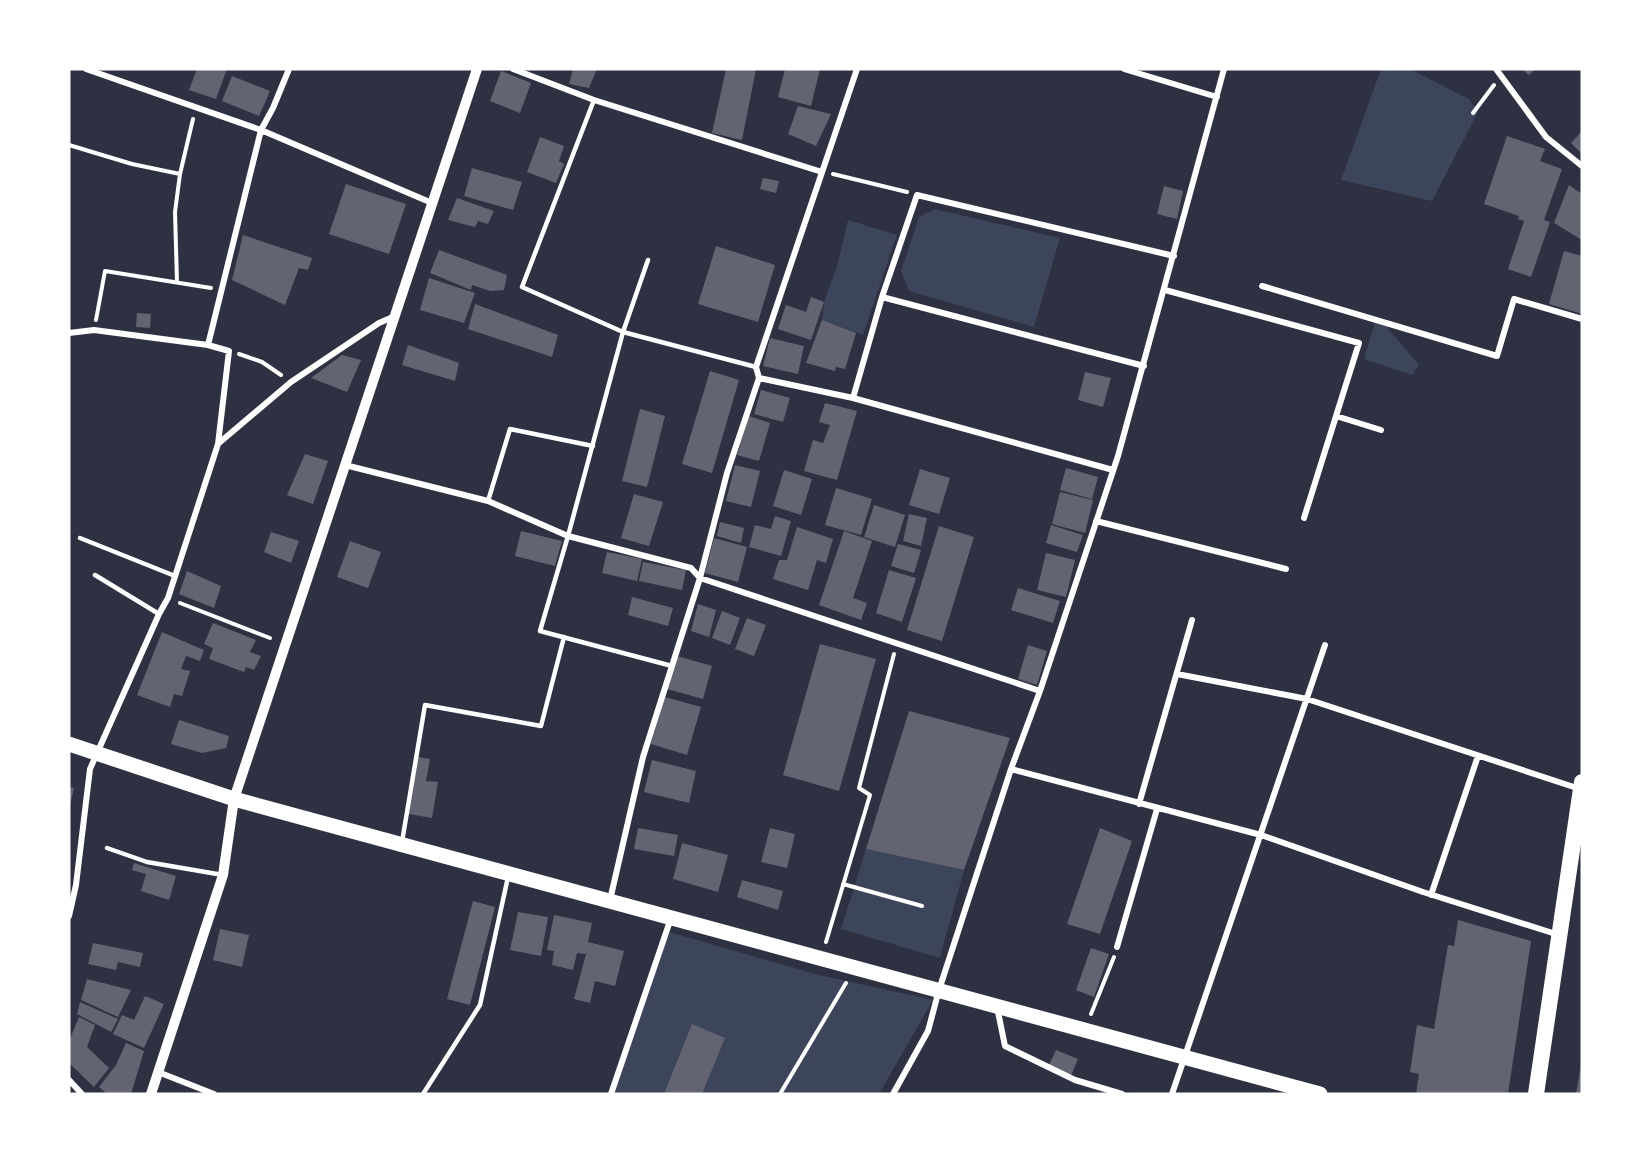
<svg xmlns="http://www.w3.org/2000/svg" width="1651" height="1163" font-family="'Sofia Sans Condensed',sans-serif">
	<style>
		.green { fill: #3c4559 }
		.building { fill: #626471 }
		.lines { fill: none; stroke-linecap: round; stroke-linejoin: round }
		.path { stroke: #fff; stroke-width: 4 }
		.service { stroke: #fff; stroke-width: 4.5 }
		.minor { stroke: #fff; stroke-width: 6 }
		.tertiary { stroke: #fff; stroke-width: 10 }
		.primary { stroke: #fff; stroke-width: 15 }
		.trunk { stroke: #fff; stroke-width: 16 }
	</style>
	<rect width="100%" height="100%" fill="#2d3142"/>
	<!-- green -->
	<path class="green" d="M1381 69H1410L1469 99 1478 112 1432 201 1341 180Z
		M934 209 1060 238 1034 327 909 291 901 271 919 217Z
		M848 220 897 235 863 335 822 320 824 302 837 266Z
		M1375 322 1386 326 1419 365 1412 375 1364 359Z
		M866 849 964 870 940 958 841 929Z
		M666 931 819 975 933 1000 879 1094H611Z"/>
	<!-- building -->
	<path class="building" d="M197 69H227L216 99 189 90Z
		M573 69H597L589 88 569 84Z
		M726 69H756L742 140 712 133Z
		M785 69H820L811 106 778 97Z
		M1522 69H1535L1529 75Z
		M501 71 531 83 520 113 490 101Z
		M232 76 270 91 259 116 222 101Z
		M798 106 831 114 816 146 788 134Z
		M1582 131V154L1571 143Z
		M1507 136 1545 149 1540 161 1562 169 1544 220 1550 222 1531 277 1508 269 1524 221 1518 219 1519 216 1484 204Z
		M540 137 564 146 559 161 564 164 556 183 527 172Z
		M472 168 522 182 513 210 464 196Z
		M763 178 779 181 776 193 760 189Z
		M346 184 406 204 389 254 329 234Z
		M1569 185 1582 194V240L1554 223Z
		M1164 186 1183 191 1177 219 1157 214Z
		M457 198 494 211 488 224 478 221 475 227 448 220Z
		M243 235 312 258 308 270 299 268 285 305 232 280Z
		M716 246 775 265 758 322 698 304Z
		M439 250 507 275 504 290 490 291 472 285 471 290 430 273Z
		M1564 251 1582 256V314L1549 304Z
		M429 278 475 293 464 323 420 310Z
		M811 297 824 302 811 340 778 329 786 305 806 312Z
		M475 304 558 335 552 357 468 329Z
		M137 313 151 314 150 328 136 327Z
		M822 320 856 333 845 369 836 367 835 371 806 363Z
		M770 338 804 346 798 374 763 366Z
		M408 345 459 363 455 381 402 365Z
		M342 355 361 360 347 392 311 378Z
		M710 371 739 380 712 473 682 464Z
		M1085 372 1111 378 1103 407 1078 400Z
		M761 390 790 398 783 422 754 414Z
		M825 403 857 411 837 480 804 471 813 440 823 443 830 425 819 422Z
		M640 409 665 416 647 487 622 481Z
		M749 416 770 423 759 461 737 455Z
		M305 454 328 461 313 504 287 495Z
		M735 465 760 471 751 507 726 501Z
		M1066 468 1098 477 1092 499 1060 490Z
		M920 469 950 478 939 514 909 505Z
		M784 470 812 479 801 515 773 506Z
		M836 488 872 499 861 535 825 525Z
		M1060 492 1093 500 1085 533 1052 524Z
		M634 494 663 502 649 546 621 538Z
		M874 505 905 515 895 547 864 537Z
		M909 514 927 518 921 546 903 541Z
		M775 516 791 521 781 556 749 547 755 525 771 529Z
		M720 522 744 528 741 543 717 536Z
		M1051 525 1083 535 1077 552 1046 543Z
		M939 526 974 537 942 641 907 630Z
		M797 527 833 539 826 563 817 560 808 590 773 579 779 560H787Z
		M521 531 562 541 555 566 515 556Z
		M844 531 872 541 853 598 867 603 861 620 819 605Z
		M271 532 299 541 291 563 264 552Z
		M714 538 747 547 738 582 705 573Z
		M350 541 381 552 368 588 337 577Z
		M898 544 921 550 914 573 891 566Z
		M607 552 642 559 637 581 602 573Z
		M1046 553 1075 560 1066 597 1037 590Z
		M643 562 686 570 682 590 639 581Z
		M889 570 916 578 902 622 876 613Z
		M187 571 221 586 214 608 179 594Z
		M1018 588 1060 601 1053 623 1011 610Z
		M632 597 673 608 668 626 628 615Z
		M698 604 716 610 709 637 691 631Z
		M722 611 740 618 730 645 712 638Z
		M747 618 766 625 754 656 735 649Z
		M213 623 256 640 250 652 261 656 254 670 246 667 244 672 209 659 213 648 204 644Z
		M162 632 204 650 200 661 186 656 181 669 190 671 182 696 174 694 170 707 137 695Z
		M820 644 876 659 839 791 783 775Z
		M1028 645 1047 651 1037 685 1018 679Z
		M677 656 712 666 703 699 667 689Z
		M665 697 701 707 687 755 651 744Z
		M909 711 1010 738 964 870 866 849Z
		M179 720 229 736 226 748 202 753 171 744Z
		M418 757 430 759 426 781 438 782 432 818 409 814Z
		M652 760 696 771 689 803 644 792Z
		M69 787 74 788 70 805H69Z
		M638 828 678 835 674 856 634 849Z
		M770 828 795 834 787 868 761 862Z
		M1100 828 1132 841 1100 934 1067 924Z
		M682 843 728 855 718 892 673 879Z
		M134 863 176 876 169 900 141 891 146 874 132 870Z
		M742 880 783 891 778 910 737 897Z
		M473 901 495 907 470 1005 447 999Z
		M518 912 548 917 541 956 510 950Z
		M554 915 592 923 588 942 624 951 615 986 595 981 590 1003 574 999 586 954 577 953 573 970 552 965 554 951 547 950Z
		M1458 920 1531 941 1508 1094H1416L1419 1074 1410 1072 1417 1025 1434 1029 1448 945 1454 946Z
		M220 929 249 935 242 967 213 960Z
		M93 943 143 953 140 967 118 962 116 970 88 964Z
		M1091 948 1109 954 1094 997 1076 990Z
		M87 979 131 990 118 1017 81 1000Z
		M145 996 164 1004 144 1048 113 1034 122 1015 134 1020Z
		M80 1002 118 1019 111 1032 77 1014Z
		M79 1017 95 1025 87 1047 109 1068 94 1087 69 1063V1041Z
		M692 1024 725 1038 702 1094H664Z
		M126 1043 144 1051 131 1094H107L99 1087 116 1065Z
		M1056 1050 1078 1059 1070 1078 1048 1067Z
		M1581 1065 1582 1094H1576Z"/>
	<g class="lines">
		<!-- path -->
		<path class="path" d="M1473 113 1494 85
			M69 145 132 164 180 174
			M833 174 907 192
			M177 282 175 212 180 174 193 119
			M96 320 105 271 211 288
			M239 354 262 362 281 375
			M180 603 270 638
			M843 884 922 906
			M826 942 870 795 859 788 894 654
			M1091 1014 1114 957
			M780 1094 846 983"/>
		<!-- service -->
		<path class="service" d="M594 100 522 287 623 332 756 367
			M648 260 623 332 568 536 540 631 672 666
			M488 501 510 429 593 446
			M80 538 175 576
			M95 575 159 614
			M402 842 425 705 541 726 564 637
			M107 848 147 862 223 875
			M423 1094 480 1005 508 877"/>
		<!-- minor -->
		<path class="minor" d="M86 69 261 130 432 203
			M513 69 594 100 822 172
			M1124 69 1217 97
			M1496 69 1546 137 1582 166
			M1262 286 1497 356 1514 299 1582 319
			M1165 290 1359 343 1304 518
			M882 297 1144 366
			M69 333 94 330 208 345 229 351 218 444 168 598 159 614 90 769 76 885 69 916
			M208 345 261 130 273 108 289 69
			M759 378 853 398 1113 470
			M853 398 882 297 917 195 1174 256
			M1336 416 1381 430
			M219 443 291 382 379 323 395 316
			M345 465 488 501 568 536 691 568 700 578 1040 691
			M1096 521 1286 569
			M1177 674 1307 699 1580 789
			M1011 769 1261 835 1423 892 1559 935
			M1139 804 1192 620
			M1431 895 1478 756
			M610 900 643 757 700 578 727 473 759 378 756 367 857 69
			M1117 947 1157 809
			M997 1007 1005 1046 1075 1080 1122 1094
			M158 1072 214 1094
			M69 1080 82 1094
			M611 1094 671 918
			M893 1094 928 1031 939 990 1011 769 1040 691 1118 456 1224 69
			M1172 1094 1325 645"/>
		<!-- tertiary -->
		<path class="tertiary" d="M151 1094 223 875 234 799 477 69"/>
		<!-- primary -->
		<path class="primary" d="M69 744 234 799 1320 1094"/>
		<!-- trunk -->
		<path class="trunk" d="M1536 1094 1582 782"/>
	</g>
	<!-- border -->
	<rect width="1651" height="1163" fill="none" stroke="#ffffff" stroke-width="141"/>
</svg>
